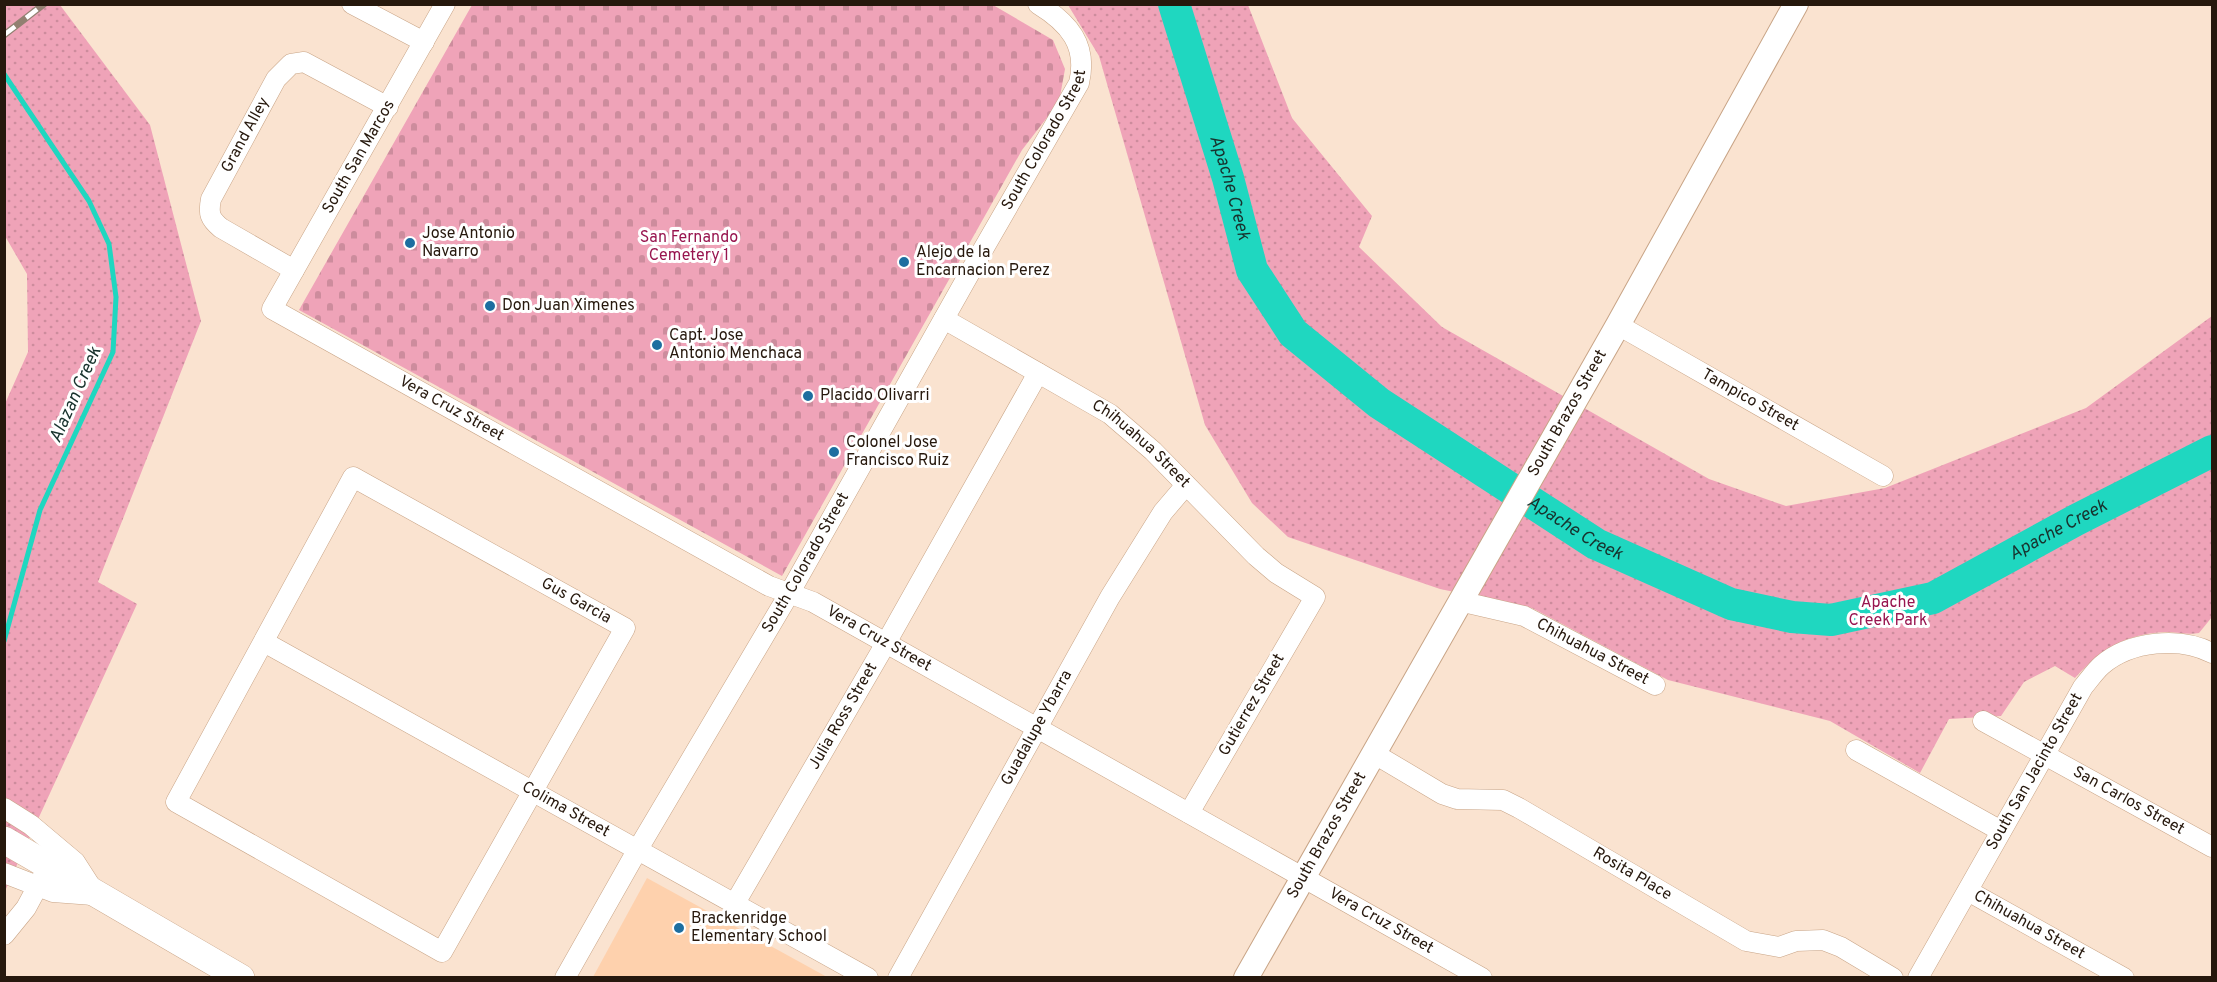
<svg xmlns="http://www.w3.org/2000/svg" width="2217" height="982" font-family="Overpass,sans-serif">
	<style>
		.built { fill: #fed1ad }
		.grass { fill: url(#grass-dots) }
		.cemetery { fill: url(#cemetery-stones) }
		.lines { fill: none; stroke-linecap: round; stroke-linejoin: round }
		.stream { stroke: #1fd7c0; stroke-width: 5 }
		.river { stroke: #1fd7c0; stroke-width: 32 }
		.minor-casing { stroke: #c8a486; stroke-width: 21 }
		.tertiary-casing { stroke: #c8a486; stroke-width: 26 }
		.secondary-casing { stroke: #c8a486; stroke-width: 28 }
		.minor { stroke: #fff; stroke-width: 20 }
		.tertiary { stroke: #fff; stroke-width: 24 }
		.secondary { stroke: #fff; stroke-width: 27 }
		.rail-casing { stroke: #928071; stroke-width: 7 }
		.rail { stroke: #fff; stroke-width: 4.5; stroke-dasharray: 14; stroke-linecap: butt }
		.poi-dot { fill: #1d6ea0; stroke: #fff; stroke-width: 2 }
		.labels { text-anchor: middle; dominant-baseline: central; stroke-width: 6; stroke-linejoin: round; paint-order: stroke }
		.street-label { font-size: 16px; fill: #26180d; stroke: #fff }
		.poi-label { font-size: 16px; fill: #26180d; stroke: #fff; text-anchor: start }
		.park-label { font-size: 16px; fill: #98154f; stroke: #fff }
		.water-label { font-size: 18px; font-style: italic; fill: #18322d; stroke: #fff }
	</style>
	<defs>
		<pattern id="grass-dots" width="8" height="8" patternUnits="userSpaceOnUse" patternTransform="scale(1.5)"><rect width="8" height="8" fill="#efa3b8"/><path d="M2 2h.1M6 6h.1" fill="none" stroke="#cd8c9d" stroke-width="1.8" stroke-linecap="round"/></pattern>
		<pattern id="cemetery-stones" width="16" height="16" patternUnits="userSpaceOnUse" patternTransform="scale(1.5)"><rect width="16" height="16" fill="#efa3b8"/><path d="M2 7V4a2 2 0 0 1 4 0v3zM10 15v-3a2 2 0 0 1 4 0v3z" fill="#cd8c9d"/></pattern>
	</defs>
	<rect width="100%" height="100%" fill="#fae3d0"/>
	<!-- built -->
	<path class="built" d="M647 878 827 977H593Z"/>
	<!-- grass -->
	<path class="grass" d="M5 5H60L150 125 201 321 98 582 137 604 5 891 4 406 28 352 27 274 5 236Z
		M1068 5H1248L1292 118 1372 216 1359 247 1442 327 1709 479 1786 506 1885 488 2086 408 2212 316V617L2199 633C2188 635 2176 632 2165 632 2125 634 2101 649 2075 678L2055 666 2024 682 2001 716 1949 719 1920 773 1830 721 1668 680 1532 608 1440 589 1288 537 1252 503 1205 425 1099 56Z"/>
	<!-- cemetery -->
	<path class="cemetery" d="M472 5H993L1053 40 1065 69 1059 102 1022 150 782 576 299 310Z"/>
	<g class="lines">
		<!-- stream -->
		<path class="stream" d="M4 74 89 201 109 244 116 297 113 352 40 510 4 641"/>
		<!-- river -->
		<path class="river" id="s1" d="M1174 4 1228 178 1252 270 1293 333 1379 403 1596 544 1731 604 1792 617 1831 620 1933 598 2076 520 2212 451"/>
		<defs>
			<g id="minor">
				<path d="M352 4 424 42"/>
				<path id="s2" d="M445 4 272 309 769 586 813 602 1482 978"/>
				<path id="s3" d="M294 270 221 228C210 219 208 214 211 199L276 79 291 64 304 62 388 107"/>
				<path id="s4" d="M944 319 1110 414 1153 451 1256 556 1276 573 1315 597 1189 813"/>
				<path id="s5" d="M1618 325 1883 476"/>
				<path d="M353 477 625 628 442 952 176 802Z"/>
				<path id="s6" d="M1459 601 1524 616 1655 685"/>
				<path id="s7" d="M264 642 868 978"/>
				<path id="s8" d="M1983 721 2212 847"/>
				<path d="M1856 750 2001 831"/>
				<path id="s9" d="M1373 753 1442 794 1457 799 1503 800 1519 808 1746 941 1779 947 1796 941 1823 940 1841 947 1893 978"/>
				<path d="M4 808 31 825 75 862 93 890"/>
				<path d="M4 873 53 892 93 895"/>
				<path id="s10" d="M1968 891 2124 978"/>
				<path id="s11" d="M735 903 886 643 1038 373"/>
				<path d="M4 935 26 908 54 856"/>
				<path id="s12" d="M565 978 638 849 789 594 977 260 1079 83C1088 45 1069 23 1038 4"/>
				<path id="s13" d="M898 978 1110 597 1163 512 1186 485"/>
				<path id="s14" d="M1918 978 2083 687C2089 680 2095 671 2102 665 2130 641 2180 636 2212 653"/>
			</g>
			<g id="tertiary">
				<path id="s15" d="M1246 978 1618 325 1796 4"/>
			</g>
			<path id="secondary" d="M4 840 241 978"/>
		</defs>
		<!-- minor casing -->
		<use href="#minor" class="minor-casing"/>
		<!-- tertiary casing -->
		<use href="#tertiary" class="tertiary-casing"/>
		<!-- secondary casing -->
		<use href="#secondary" class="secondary-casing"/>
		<!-- minor -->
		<use href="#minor" class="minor"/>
		<!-- tertiary -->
		<use href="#tertiary" class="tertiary"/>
		<!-- secondary -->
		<use href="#secondary" class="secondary"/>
		<defs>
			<path id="rail" d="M4 35 44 4"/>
		</defs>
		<!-- rail casing -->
		<use href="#rail" class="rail-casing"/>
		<!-- rail -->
		<use href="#rail" class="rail"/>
	</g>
	<!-- markers -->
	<g class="poi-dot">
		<circle cx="410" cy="243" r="6"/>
		<circle cx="904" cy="262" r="6"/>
		<circle cx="490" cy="306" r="6"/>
		<circle cx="657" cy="345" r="6"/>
		<circle cx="808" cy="396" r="6"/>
		<circle cx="834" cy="452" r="6"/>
		<circle cx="679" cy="928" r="6"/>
	</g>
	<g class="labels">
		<!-- street labels -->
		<g class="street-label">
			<text stroke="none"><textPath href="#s3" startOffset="190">Grand Alley</textPath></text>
			<text stroke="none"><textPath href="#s12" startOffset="966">South Colorado Street</textPath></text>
			<text transform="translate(359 157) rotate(-60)">South San Marcos</text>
			<text stroke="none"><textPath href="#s5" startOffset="152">Tampico Street</textPath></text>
			<text stroke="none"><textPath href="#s2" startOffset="556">Vera Cruz Street</textPath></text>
			<text stroke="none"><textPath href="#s15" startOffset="650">South Brazos Street</textPath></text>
			<text stroke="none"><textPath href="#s4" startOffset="234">Chihuahua Street</textPath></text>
			<text stroke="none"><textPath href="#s12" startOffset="480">South Colorado Street</textPath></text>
			<text transform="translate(576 601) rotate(29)">Gus Garcia</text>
			<text stroke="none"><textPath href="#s2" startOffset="1042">Vera Cruz Street</textPath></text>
			<text stroke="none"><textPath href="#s6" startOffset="144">Chihuahua Street</textPath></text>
			<text transform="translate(1252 705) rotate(-60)">Gutierrez Street</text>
			<text stroke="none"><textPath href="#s11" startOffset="216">Julia Ross Street</textPath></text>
			<text stroke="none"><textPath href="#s13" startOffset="286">Guadalupe Ybarra</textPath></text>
			<text stroke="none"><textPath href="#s14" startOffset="237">South San Jacinto Street</textPath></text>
			<text stroke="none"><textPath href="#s8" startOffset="166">San Carlos Street</textPath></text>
			<text stroke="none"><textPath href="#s7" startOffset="345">Colima Street</textPath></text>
			<text stroke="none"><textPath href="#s15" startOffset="164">South Brazos Street</textPath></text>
			<text stroke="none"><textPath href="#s9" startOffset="291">Rosita Place</textPath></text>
			<text stroke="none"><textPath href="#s2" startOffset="1618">Vera Cruz Street</textPath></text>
			<text stroke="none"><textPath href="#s10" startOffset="70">Chihuahua Street</textPath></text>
		</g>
		<!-- poi labels -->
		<g class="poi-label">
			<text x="422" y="234">Jose Antonio<tspan x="422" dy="18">Navarro</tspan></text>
			<text x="916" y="253">Alejo de la<tspan x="916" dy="18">Encarnacion Perez</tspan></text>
			<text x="502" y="306">Don Juan Ximenes</text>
			<text x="669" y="336">Capt. Jose<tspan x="669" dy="18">Antonio Menchaca</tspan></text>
			<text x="820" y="396">Placido Olivarri</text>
			<text x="846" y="443">Colonel Jose<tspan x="846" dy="18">Francisco Ruiz</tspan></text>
			<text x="691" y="919">Brackenridge<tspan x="691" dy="18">Elementary School</tspan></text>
		</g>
		<!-- park labels -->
		<g class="park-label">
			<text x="689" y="238">San Fernando<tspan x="689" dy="18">Cemetery 1</tspan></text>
			<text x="1888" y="603">Apache<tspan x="1888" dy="18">Creek Park</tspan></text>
		</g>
		<!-- water labels -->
		<g class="water-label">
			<text stroke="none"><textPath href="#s1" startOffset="192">Apache Creek</textPath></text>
			<text transform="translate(76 395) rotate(-66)">Alazan Creek</text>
			<text stroke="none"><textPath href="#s1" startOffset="696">Apache Creek</textPath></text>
			<text stroke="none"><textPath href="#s1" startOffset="1218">Apache Creek</textPath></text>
		</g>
	</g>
	<!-- border -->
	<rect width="2217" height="982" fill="none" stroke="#26180d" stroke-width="12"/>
</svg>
